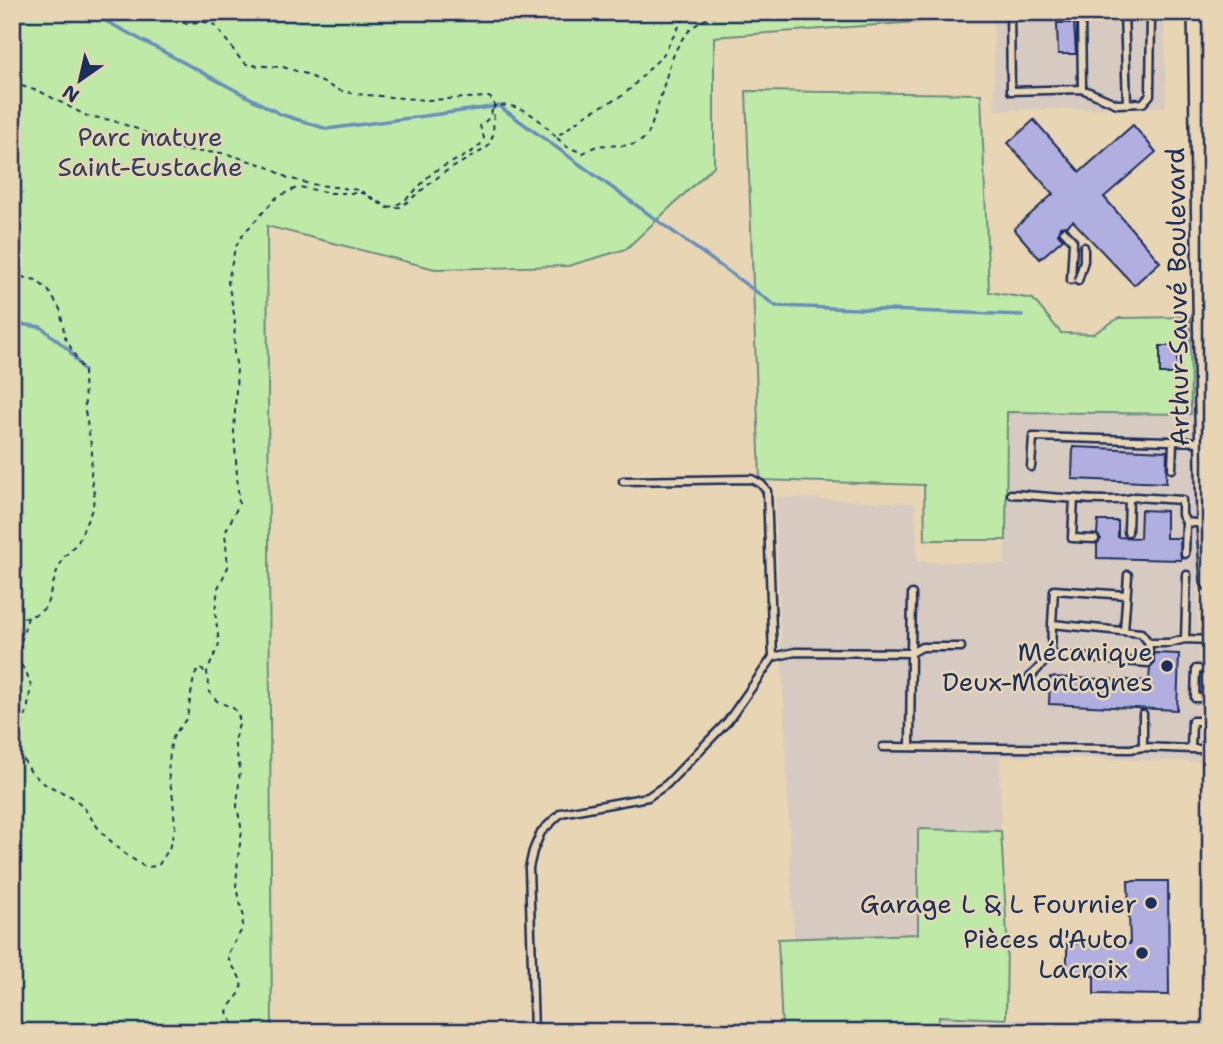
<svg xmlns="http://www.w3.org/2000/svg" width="1223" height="1044" font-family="'Shantell Sans',sans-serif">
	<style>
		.built { fill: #d7cac0 }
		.green { fill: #bee9a6; stroke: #6c8c82; stroke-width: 2 }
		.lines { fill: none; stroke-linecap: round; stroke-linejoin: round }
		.stream { stroke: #688fbb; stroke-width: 3.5 }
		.building { fill: #b0afe0; stroke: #1b2f5e; stroke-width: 2 }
		.service-casing { stroke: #1b2f5e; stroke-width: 11 }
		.primary-casing { stroke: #1b2f5e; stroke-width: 24 }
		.path { stroke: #1b2f5e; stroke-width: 2; stroke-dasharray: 5 5; stroke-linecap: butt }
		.service { stroke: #e8d5b3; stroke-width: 6 }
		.primary { stroke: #e8d5b3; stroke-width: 19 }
		.poi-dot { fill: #1b2f5e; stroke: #e8d5b3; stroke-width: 2.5 }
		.labels { text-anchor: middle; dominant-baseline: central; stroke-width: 5; stroke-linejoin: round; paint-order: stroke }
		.park-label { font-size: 26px; fill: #2b4265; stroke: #e8d5b3 }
		.street-label { font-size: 26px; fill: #1b2f5e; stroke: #e8d5b3 }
		.poi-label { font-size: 26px; fill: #1b2f5e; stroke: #e8d5b3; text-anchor: end }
	</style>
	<rect width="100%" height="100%" fill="#e8d5b3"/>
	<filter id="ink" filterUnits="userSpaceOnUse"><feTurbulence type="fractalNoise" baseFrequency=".0143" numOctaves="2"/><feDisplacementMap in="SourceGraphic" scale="14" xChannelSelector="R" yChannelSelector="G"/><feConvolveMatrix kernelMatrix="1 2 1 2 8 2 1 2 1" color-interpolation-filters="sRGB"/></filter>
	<g filter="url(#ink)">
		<!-- built -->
		<path class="built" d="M993 12H1164L1166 107 995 110Z
			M1007 412 1200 414 1197 569 1201 762 1000 756 1001 831 918 830V934L794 940 775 497 915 503 917 561 1005 564Z
			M938 1016 1211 1028V1032H939Z"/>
		<!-- green -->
		<path class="green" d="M12 12H971V18L714 37V166L626 249 568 266 435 269 267 226 272 1032H12Z
			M746 91 981 94 989 292 1033 299 1061 333 1093 334 1119 318 1190 317 1191 414 1007 412 1006 540H925L924 485 760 480Z
			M918 829 1001 831 1007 935 1006 1019 939 1016V1032H782L778 939 918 934Z"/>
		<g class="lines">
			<!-- stream -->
			<path class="stream" d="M89 12 280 114 327 129 499 106 776 306 1022 315
				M12 323 41 327 69 350 84 371"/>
		</g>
		<!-- building -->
		<path class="building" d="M1057 23H1074L1076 54H1058Z
			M1034 120 1080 172 1133 125 1156 152 1104 197 1160 262 1134 285 1073 221 1067 226 1060 227 1058 234 1063 239 1040 259 1014 229 1053 194 1008 143Z
			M1160 346H1172V352H1177V374H1160Z
			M1073 447 1167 451 1166 483 1072 479Z
			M1141 510 1166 511V538H1180L1181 560 1097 558V544L1101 539 1097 534 1098 521H1118V537L1140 538Z
			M1154 653 1179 654 1177 710 1049 704 1050 677 1149 681 1150 668 1154 664Z
			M1128 881H1168L1169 995 1094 994V976L1067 975V943L1130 944Z"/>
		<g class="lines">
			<defs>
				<path id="service" d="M1010 12 1011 91 1082 89 1117 104 1143 103 1150 95 1151 12
					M1081 12 1082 89
					M1124 12 1127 104
					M1064 231 1073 241 1071 280
					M1078 281 1084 261V247
					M1031 467 1033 437 1202 442
					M1172 469 1173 442
					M623 481 752 479 761 484 767 491 773 657
					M1011 494C1035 495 1118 505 1135 497L1182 500V515L1186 522 1205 524
					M1074 498 1072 538 1095 539
					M1128 532 1129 500
					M1185 554 1186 522
					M1187 575 1185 639 1211 640
					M912 594 911 653 922 647H961
					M1052 624 1054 590 1126 595
					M1124 631 1128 575
					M1149 643 1148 663 1051 655 1052 624 1141 633 1149 643H1169L1185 639
					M1211 670 1196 669 1195 698H1211
					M1030 677 1051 655
					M1143 714V747L1191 749
					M1211 721H1192L1191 749H1211
					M883 747 1130 749 1143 747
					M534 1032 529 868 533 851 541 832 561 813 648 797 667 784 728 721 773 657 795 652 911 653 910 747"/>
				<path id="primary" d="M1198 12 1207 524 1211 581"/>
			</defs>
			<!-- service casing -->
			<use href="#service" class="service-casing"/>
			<!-- primary casing -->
			<use href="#primary" class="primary-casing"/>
			<!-- path -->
			<path class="path" d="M168 12 171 18 178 23 205 22 215 25 241 60 248 65 283 67 306 74 338 90 356 94 426 100 489 97 494 101V106C521 102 539 118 556 137L590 112 624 95 663 55 687 12
				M12 83 41 92 87 116 111 120 137 129 185 151 224 153 266 166 288 178 310 184 359 190 388 207C408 205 420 182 435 171 449 162 480 153 484 138L480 126 487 120 494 107
				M557 138 567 147 583 153C587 151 593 147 598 146 614 143 635 152 648 134 651 129 653 120 655 114 672 67 670 24 727 12
				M12 275 36 280 48 290 60 309 65 337 84 372 85 411 92 450 91 476 94 494 93 507 78 542 65 556 58 568 46 607 37 614 12 621
				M1177 357H1186
				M28 617 18 652 19 662 27 674 31 686 27 712 17 737 20 754 31 772 43 783 72 797 82 805 101 832 125 854 145 867 158 866 169 849 175 827 173 798 168 772 171 743 174 735 187 718 194 677 199 668 206 672
				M237 1032 227 1012C229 1004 236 1000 240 992 246 978 231 968 227 955L241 931 244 917 236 888 238 857 242 831 237 807 240 769 234 741 240 721 237 712 233 708 217 701 209 692 207 672 219 644 215 611 218 588 228 567 225 533 239 504 234 432 237 368 234 353 235 319 228 282 235 248 244 233 277 197 299 187 331 193H363L387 208 401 207 443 173 487 148 493 135 494 106"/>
			<!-- service -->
			<use href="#service" class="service"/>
			<!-- primary -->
			<use href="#primary" class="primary"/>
		</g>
	</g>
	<!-- markers -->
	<g class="poi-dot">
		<circle cx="1167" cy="666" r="7"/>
		<circle cx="1151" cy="903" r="7"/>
		<circle cx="1142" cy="953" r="7"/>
	</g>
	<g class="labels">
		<!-- park labels -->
		<g class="park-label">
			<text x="150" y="136">Parc nature<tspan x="150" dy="30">Saint-Eustache</tspan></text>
		</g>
		<!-- street labels -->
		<g class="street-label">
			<text transform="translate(1177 297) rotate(-91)">Arthur-Sauvé Boulevard</text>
		</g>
		<!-- poi labels -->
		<g class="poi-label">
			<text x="1153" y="651">Mécanique<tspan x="1153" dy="30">Deux-Montagnes</tspan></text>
			<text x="1137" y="903">Garage L &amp; L Fournier</text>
			<text x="1128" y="938">Pièces d'Auto<tspan x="1128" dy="30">Lacroix</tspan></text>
		</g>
	</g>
	<!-- margin -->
	<rect width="1223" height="1044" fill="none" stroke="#e8d5b3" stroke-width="42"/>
	<rect x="21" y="21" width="1181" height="1002" fill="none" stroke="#1b2f5e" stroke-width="2.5" filter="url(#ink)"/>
	<!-- north arrow -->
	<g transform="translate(80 80) rotate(214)" stroke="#e8d5b3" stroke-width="5" paint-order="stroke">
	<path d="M0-5L12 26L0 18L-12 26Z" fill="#1b2f5e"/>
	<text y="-10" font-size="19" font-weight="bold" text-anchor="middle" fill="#1b2f5e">N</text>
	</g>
</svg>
